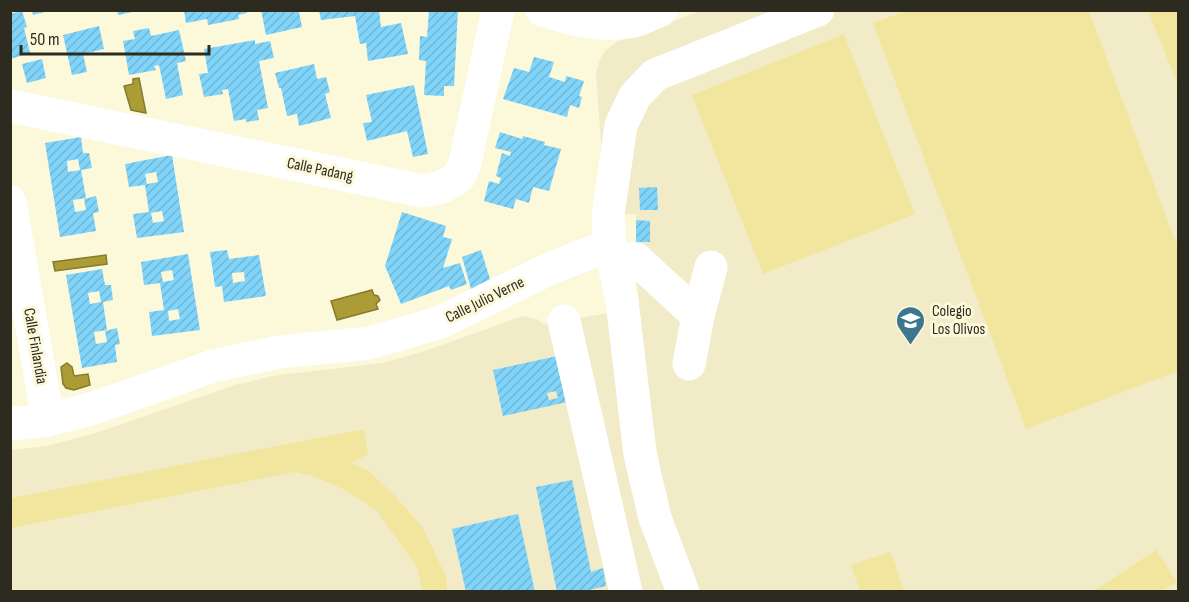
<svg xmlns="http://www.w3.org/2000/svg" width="1189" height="602" font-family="'Sofia Sans Condensed',sans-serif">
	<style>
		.built { fill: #f1ebc8 }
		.green { fill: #f2e69e }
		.water { fill: #ac9c36; stroke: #867a2f; stroke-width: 1.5 }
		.building { fill: url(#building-hatch); fill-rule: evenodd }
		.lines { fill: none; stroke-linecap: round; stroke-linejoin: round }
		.minor { stroke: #fff; stroke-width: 33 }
		.labels { text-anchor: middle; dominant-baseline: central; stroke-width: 6; stroke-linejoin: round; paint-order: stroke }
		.street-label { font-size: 16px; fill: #2d2b20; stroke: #fcf8da }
		.poi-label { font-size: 16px; fill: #2d2b20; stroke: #fcf8da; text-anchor: start }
	</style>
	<defs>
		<pattern id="building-hatch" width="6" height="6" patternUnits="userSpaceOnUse" patternTransform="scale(1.5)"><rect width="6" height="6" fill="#80d4f9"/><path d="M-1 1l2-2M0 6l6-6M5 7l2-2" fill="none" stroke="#6fb6d5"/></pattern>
	</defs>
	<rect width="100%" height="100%" fill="#fcf8da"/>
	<!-- built -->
	<path class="built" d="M701 11H1178V591H696L668 514 651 415 636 276V214L595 216 601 143 596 74 599 62 605 51 618 41Z
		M609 313 672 591H11L10 450 47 446 96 433 235 385 272 376 382 363 422 352 523 316 537 319 543 324Z"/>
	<!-- green -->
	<path class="green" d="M906 11H1089L1178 248V371L1026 429 873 23Z
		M1148 11H1178V85Z
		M844 34 915 214 763 274 692 95Z
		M364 429 368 454 351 463 369 471 395 496 423 528 446 577 447 591H422L417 567 376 510 345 490 316 477 294 472 11 528V498Z
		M1156 550 1177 582 1162 591H1094Z
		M891 552 904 591H860L851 565Z"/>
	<!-- water -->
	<path class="water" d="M139 78 146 113 131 110 124 86 133 84V79Z
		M106 255 107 264 55 271 53 262Z
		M372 290 374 295 378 296 380 300 376 304 378 309 337 320 331 301Z
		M67 363 72 367 74 376 88 374 90 385 74 390 66 388 63 384 61 367Z"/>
	<!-- building -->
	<path class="building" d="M32 10H47L48 11 33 15Z
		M117 10H137V11L118 15Z
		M184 10H246L247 13 238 15 239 19 208 25 207 19 186 23Z
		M261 10H303L299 12 302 27 266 35Z
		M319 10H379L381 27 401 23 408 54 368 61 366 43 360 44 355 16 321 20Z
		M429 10H458L454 86H444V96L424 95 426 61 419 60 420 36 427 37Z
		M22 11 27 27 24 28 30 53 10 59V14Z
		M99 26 104 49 83 54 87 72 72 75 63 35Z
		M149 28 151 36 179 30 186 61 177 63 183 95 166 99 159 65 154 66 156 70 129 75 123 41 135 39 133 31Z
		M255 40V44L270 41 274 58 259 61 268 108 257 110 259 120 246 122V119L234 121 228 89 222 90 223 94 204 97 199 74 208 73 204 49Z
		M534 57 554 62 549 77 565 82 566 76 584 81 579 96 582 97 579 108 570 105 567 117 503 99 514 68 529 72Z
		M42 59 46 78 27 83 22 64Z
		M314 64 317 79 326 77 330 92 325 94 331 118 299 126 297 114 287 116 281 88H279L275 73Z
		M414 85 428 154 413 157 407 131 367 141 363 123 372 122 366 95Z
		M500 132 522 139 523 136 545 142 544 145 561 149 549 191 533 187 529 203 516 199 513 209 484 201 489 181 499 184 501 178 496 176 502 153 510 156 511 152 495 148Z
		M81 137 83 153H89L92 168 81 170 86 198 73 200 75 212 86 210 84 199 96 196 99 212 93 213 96 231 60 237 45 143ZM78 159 80 170 68 172 67 161Z
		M172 155 184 232 137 238 133 214 149 212 145 185 129 187 125 164ZM156 172 158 182 147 184 145 174ZM162 211 164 221 153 223 151 213Z
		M657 187 658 210H640L639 188Z
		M402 212 446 226 443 237 452 239 443 268 460 263 467 284 451 290 449 286 401 304 385 266Z
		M636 220 650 221V242H636Z
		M227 250 229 259 259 255 266 296 224 302 222 286 215 287 210 252ZM244 272 245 281 233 283 232 273Z
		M481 250 490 279 471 289 462 257Z
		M188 254 200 330 152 336 149 312 164 310 160 283 144 285 141 262ZM172 270 174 280 163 282 161 272ZM178 309 180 319 169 321 168 311Z
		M102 269 105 285H111L113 300 103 302 107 330 94 332 96 344 107 342 105 331 117 328 120 344 115 345 117 362 82 368 66 275ZM99 291 101 302 90 304 88 293Z
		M562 355 572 401 503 416 493 370ZM556 391 558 398 549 400 547 393Z
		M572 480 591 572 603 568 606 586 581 592H557L536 487Z
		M518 514 535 592H466L452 529Z"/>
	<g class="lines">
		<!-- minor -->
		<path class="minor" d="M542 10C571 19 600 27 630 22 641 20 651 14 661 10
			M10 106 423 191 442 187 459 177 465 163 498 10
			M10 202 48 420
			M612 259H636L698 316
			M564 321 626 592
			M689 364 698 316 711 267
			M10 424 48 420 94 408 213 366 279 352 369 343 441 322 551 268 610 245
			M683 592 655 518 640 454 622 301 610 245 608 215 621 125 635 96 655 75 818 10"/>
	</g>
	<!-- icons -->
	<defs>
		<symbol id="school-pin" viewBox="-11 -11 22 30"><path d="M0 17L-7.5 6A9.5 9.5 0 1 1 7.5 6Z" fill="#3c768f" stroke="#fcf8da"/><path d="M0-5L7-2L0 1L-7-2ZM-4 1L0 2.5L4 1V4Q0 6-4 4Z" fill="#fff"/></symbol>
	</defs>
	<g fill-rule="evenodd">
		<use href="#school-pin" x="894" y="304" width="33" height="45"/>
	</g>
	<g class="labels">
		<!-- street labels -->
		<g class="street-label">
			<text transform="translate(320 170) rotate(12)">Calle Padang</text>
			<text transform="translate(485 300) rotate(-26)">Calle Julio Verne</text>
			<text transform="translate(35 346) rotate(80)">Calle Finlandia</text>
		</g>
		<!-- poi labels -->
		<g class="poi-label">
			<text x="932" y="311">Colegio<tspan x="932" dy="18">Los Olivos</tspan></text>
		</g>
	</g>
	<!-- border -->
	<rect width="1189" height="602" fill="none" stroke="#2d2b20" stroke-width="24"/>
	<!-- scale -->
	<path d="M21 45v9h188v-9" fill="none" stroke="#2d2b20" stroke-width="3"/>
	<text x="30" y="45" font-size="18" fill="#2d2b20" stroke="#fcf8da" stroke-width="4.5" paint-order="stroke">50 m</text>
</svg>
